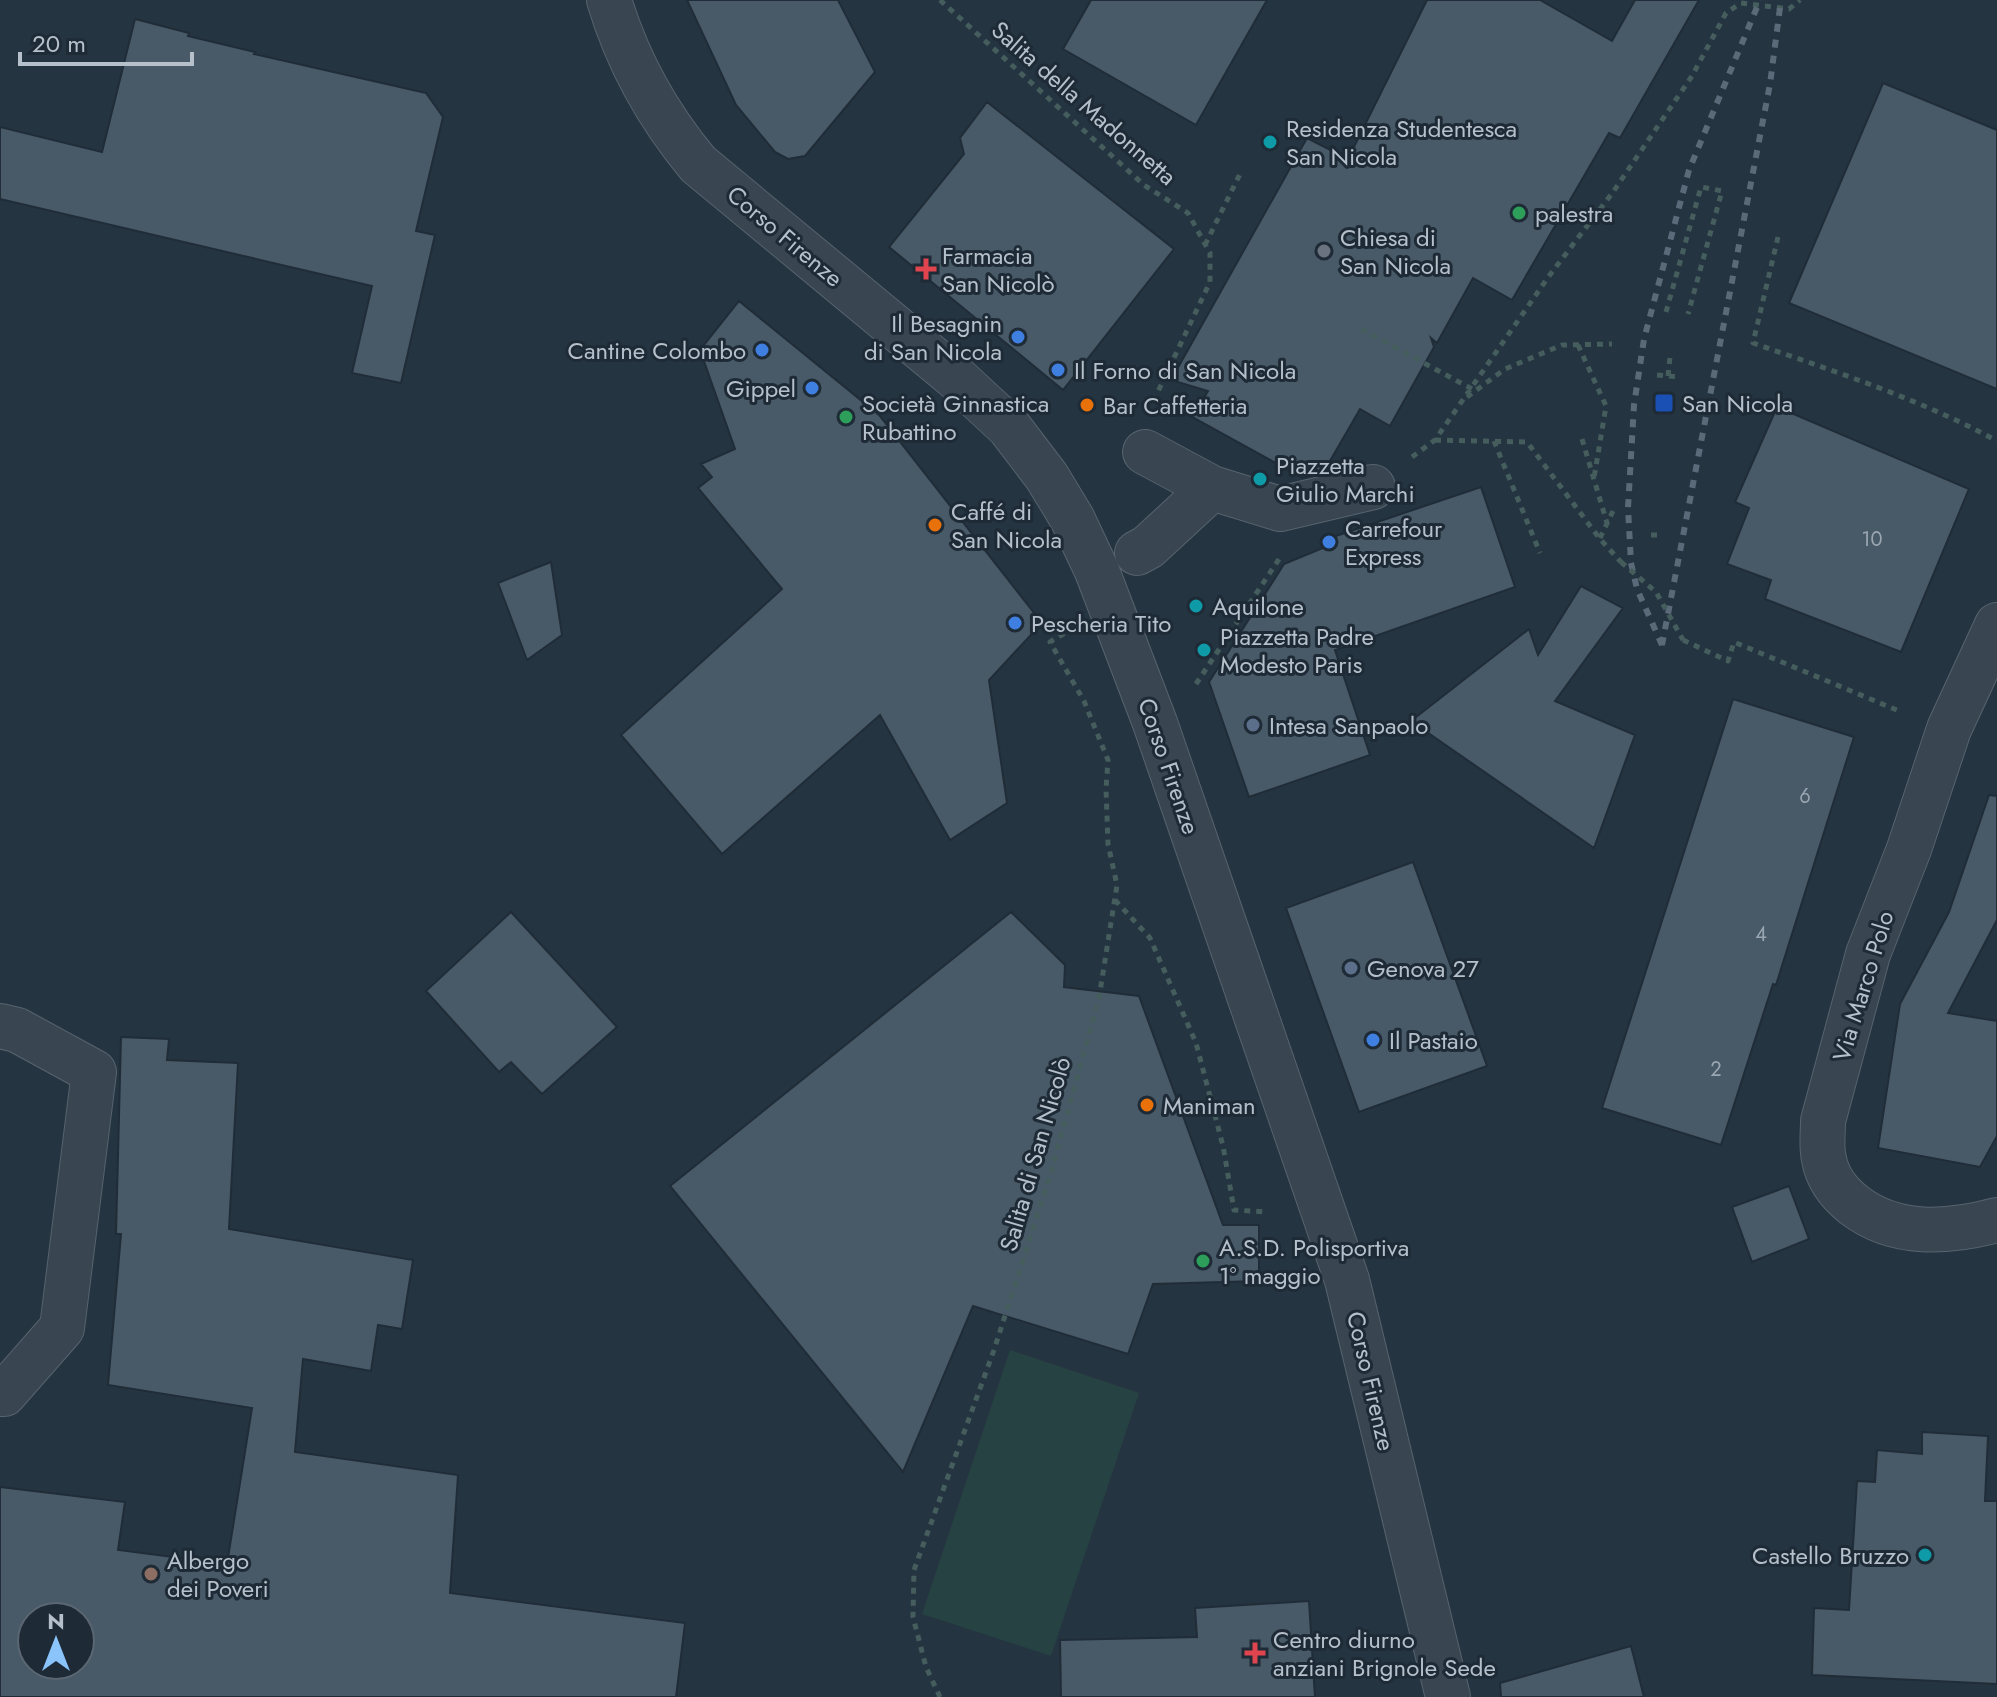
<svg xmlns="http://www.w3.org/2000/svg" width="1997" height="1697" font-family="Jost,sans-serif">
	<style>
		.green { fill: #264242 }
		.building { fill: #485a67; stroke: #202d38; stroke-width: 2; fill-rule: evenodd }
		.lines { fill: none; stroke-linecap: round; stroke-linejoin: round }
		.minor-casing { stroke: #57636e; stroke-width: 46 }
		.path { stroke: #455e5d; stroke-width: 5; stroke-dasharray: 6 6; stroke-linecap: butt }
		.minor { stroke: #394651; stroke-width: 44 }
		.rail { stroke: #5b6a78; stroke-width: 6; stroke-dasharray: 8 8; stroke-linecap: butt }
		.path-bridge { stroke: #455e5d; stroke-width: 5; stroke-dasharray: 6 6; stroke-linecap: butt }
		.culture-dot { fill: #0f9aa8; stroke: #1e2b36; stroke-width: 3 }
		.leisure-dot { fill: #2e9e5b; stroke: #1e2b36; stroke-width: 3 }
		.worship-dot { fill: #6b7280; stroke: #1e2b36; stroke-width: 3 }
		.health-dot { fill: #e0444e; stroke: #1e2b36; stroke-width: 3 }
		.shop-dot { fill: #3f7fe0; stroke: #1e2b36; stroke-width: 3 }
		.transit-dot { fill: #1a4fb4; stroke: #1e2b36; stroke-width: 3 }
		.food-dot { fill: #e8710a; stroke: #1e2b36; stroke-width: 3 }
		.service-dot { fill: #5c6f8a; stroke: #1e2b36; stroke-width: 3 }
		.education-dot { fill: #8d6e63; stroke: #1e2b36; stroke-width: 3 }
		.labels { text-anchor: middle; dominant-baseline: central; stroke-width: 6; stroke-linejoin: round; paint-order: stroke }
		.number-label { font-size: 20px; fill: #9aa6b2 }
		.street-label { font-size: 24px; fill: #b5c0cb; stroke: #1e2b36 }
		.poi-label { font-size: 24px; fill: #b5c0cb; stroke: #1e2b36; text-anchor: start }
	</style>
	<rect width="100%" height="100%" fill="#243441"/>
	<!-- green -->
	<path class="green" d="M1010 1350 1139 1393 1051 1656 922 1614Z"/>
	<!-- building -->
	<path class="building" d="M687 0H838L875 72 805 156 788 159 775 152 736 105Z
		M1091 0H1267L1196 125 1063 49Z
		M1427 0H1540L1612 41 1635 0H1699L1620 138 1609 133 1512 300 1473 278 1437 343 1431 338 1434 347 1390 426 1360 409 1323 473 1303 478 1192 417 1208 391 1171 380 1307 138 1348 159Z
		M135 19 189 33 188 36 255 52 254 54 426 93 443 117 416 231 435 235 401 383 352 373 372 286 0 199V127L102 152Z
		M1883 83 1997 130V389L1789 303Z
		M987 102 1174 249 1063 390 889 247 964 154 960 138Z
		M739 301 879 415 1042 623 989 680 1007 803 950 840 880 715 722 854 621 735 782 589 698 488 712 477 701 464 735 449 700 350Z
		M1777 407 1969 489 1901 652 1765 599 1771 580 1727 564 1749 508 1735 502Z
		M1481 487 1515 587 1335 650 1370 755 1249 797 1209 682 1284 564 1323 548 1321 541Z
		M551 562 562 635 527 660 498 583Z
		M1581 586 1623 608 1555 701 1635 735 1594 848 1411 721 1529 629 1538 655Z
		M1733 699 1854 737 1776 985 1773 984 1721 1145 1602 1108Z
		M1989 795 1997 796V920L1948 1013 1997 1021V1136L1980 1167 1878 1148 1900 1004 1949 912Z
		M1413 862 1487 1066 1359 1112 1286 908Z
		M511 912 617 1027 542 1094 511 1062 499 1072 426 991Z
		M1011 912 1065 965 1064 987 1139 996 1223 1225H1259V1281L1153 1284 1128 1354 973 1306 903 1472 670 1186Z
		M121 1037 169 1039 167 1060 238 1063 229 1229 413 1260 402 1329 378 1325 371 1371 303 1359 295 1452 458 1475 450 1593 685 1623 676 1697H0V1487L125 1502 118 1550 227 1564 252 1408 108 1385 121 1234H116ZM32 1617H80V1665H32Z
		M1789 1186 1809 1239 1752 1262 1732 1207Z
		M1922 1432 1988 1436 1985 1501H1997V1684L1812 1675 1814 1608 1849 1610 1857 1481 1875 1482 1877 1450 1922 1454Z
		M1309 1601 1315 1697H1061L1060 1640 1197 1637 1195 1608Z
		M1631 1646 1644 1697H1501L1500 1683Z"/>
	<g class="lines">
		<defs>
			<path id="minor" d="M609 0C627 60 658 116 698 164L954 376 1009 427 1047 477 1073 520 1097 571 1155 723 1347 1280 1448 1697
				M1145 452 1212 488
				M1137 553 1148 547 1212 488 1280 509 1373 487
				M1997 625 1949 729 1909 849 1868 954 1823 1121C1823 1134 1821 1147 1824 1159 1827 1177 1839 1193 1854 1205 1896 1237 1948 1233 1997 1220
				M0 1026 17 1030 94 1072 62 1328 4 1394H0"/>
		</defs>
		<!-- minor casing -->
		<use href="#minor" class="minor-casing"/>
		<!-- path -->
		<path class="path" d="M940 0 1144 185 1188 213 1210 253V282L1153 402
			M1778 237 1753 343C1836 372 1920 399 1997 441
			M1205 245 1241 172
			M1666 312 1701 187 1722 191 1688 314
			M1361 329 1472 389
			M1578 345 1606 406 1594 478
			M1657 375 1679 377
			M1668 376 1670 357
			M1467 397 1505 369 1562 345 1612 344
			M1582 439 1607 523
			M1435 440 1527 442 1600 539 1621 562
			M1494 441 1540 553
			M1412 457 1435 440 1549 276 1613 192 1692 76 1726 13 1741 3 1789 9 1800 0
			M1651 535H1662
			M1600 538 1613 511
			M1683 640 1728 661 1734 642 1899 711
			M1196 684 1279 559
			M1115 900 1150 938 1196 1043 1223 1146 1234 1210 1267 1212
			M940 1697 926 1667 913 1617 914 1570 994 1350 1050 1176 1099 998 1117 885 1108 844 1106 789 1108 760 1084 701 1050 642 1065 633"/>
		<!-- minor -->
		<use href="#minor" class="minor"/>
		<!-- rail -->
		<path class="rail" d="M1662 645 1637 589 1631 563 1628 508 1634 405 1644 339 1689 170 1760 0
			M1662 645 1770 84 1781 0"/>
		<!-- path-bridge -->
		<path class="path-bridge" d="M1621 562 1656 592 1683 640"/>
	</g>
	<!-- markers -->
	<g class="culture-dot">
		<circle cx="1270" cy="142" r="8"/>
		<circle cx="1260" cy="479" r="8"/>
		<circle cx="1196" cy="606" r="8"/>
		<circle cx="1204" cy="650" r="8"/>
		<circle cx="1925" cy="1555" r="8"/>
	</g>
	<g class="leisure-dot">
		<circle cx="1519" cy="213" r="8"/>
		<circle cx="846" cy="417" r="8"/>
		<circle cx="1203" cy="1261" r="8"/>
	</g>
	<circle class="worship-dot" cx="1324" cy="251" r="8"/>
	<g class="health-dot">
		<path d="M922 257h8v8h8v8h-8v8h-8v-8h-8v-8h8z"/>
		<path d="M1251 1641h8v8h8v8h-8v8h-8v-8h-8v-8h8z"/>
	</g>
	<g class="shop-dot">
		<circle cx="1018" cy="337" r="8"/>
		<circle cx="762" cy="350" r="8"/>
		<circle cx="1058" cy="370" r="8"/>
		<circle cx="812" cy="388" r="8"/>
		<circle cx="1329" cy="542" r="8"/>
		<circle cx="1015" cy="623" r="8"/>
		<circle cx="1373" cy="1040" r="8"/>
	</g>
	<rect class="transit-dot" x="1654" y="393" width="20" height="20" rx="4"/>
	<g class="food-dot">
		<circle cx="1087" cy="405" r="8"/>
		<circle cx="935" cy="525" r="8"/>
		<circle cx="1147" cy="1105" r="8"/>
	</g>
	<g class="service-dot">
		<circle cx="1253" cy="725" r="8"/>
		<circle cx="1351" cy="968" r="8"/>
	</g>
	<circle class="education-dot" cx="151" cy="1574" r="8"/>
	<g class="labels">
		<!-- number labels -->
		<g class="number-label">
			<text x="1872" y="539">10</text>
			<text x="1805" y="796">6</text>
			<text x="1761" y="934">4</text>
			<text x="1716" y="1069">2</text>
		</g>
		<!-- street labels -->
		<g class="street-label">
			<text transform="translate(1084 103) rotate(41)">Salita della Madonnetta</text>
			<text transform="translate(785 236) rotate(40)">Corso Firenze</text>
			<text transform="translate(1169 766) rotate(71)">Corso Firenze</text>
			<text transform="translate(1863 986) rotate(-73)">Via Marco Polo</text>
			<text transform="translate(1035 1154) rotate(-74)">Salita di San Nicolò</text>
			<text transform="translate(1371 1381) rotate(77)">Corso Firenze</text>
		</g>
		<!-- poi labels -->
		<g class="poi-label">
			<text x="1286" y="128">Residenza Studentesca<tspan x="1286" dy="28">San Nicola</tspan></text>
			<text x="1535" y="213">palestra</text>
			<text x="1340" y="237">Chiesa di<tspan x="1340" dy="28">San Nicola</tspan></text>
			<text x="942" y="255">Farmacia<tspan x="942" dy="28">San Nicolò</tspan></text>
			<text x="1002" y="323" text-anchor="end">Il Besagnin<tspan x="1002" dy="28">di San Nicola</tspan></text>
			<text x="746" y="350" text-anchor="end">Cantine Colombo</text>
			<text x="1074" y="370">Il Forno di San Nicola</text>
			<text x="796" y="388" text-anchor="end">Gippel</text>
			<text x="862" y="403">Società Ginnastica<tspan x="862" dy="28">Rubattino</tspan></text>
			<text x="1682" y="403">San Nicola</text>
			<text x="1103" y="405">Bar Caffetteria</text>
			<text x="1276" y="465">Piazzetta<tspan x="1276" dy="28">Giulio Marchi</tspan></text>
			<text x="951" y="511">Caffé di<tspan x="951" dy="28">San Nicola</tspan></text>
			<text x="1345" y="528">Carrefour<tspan x="1345" dy="28">Express</tspan></text>
			<text x="1212" y="606">Aquilone</text>
			<text x="1031" y="623">Pescheria Tito</text>
			<text x="1220" y="636">Piazzetta Padre<tspan x="1220" dy="28">Modesto Paris</tspan></text>
			<text x="1269" y="725">Intesa Sanpaolo</text>
			<text x="1367" y="968">Genova 27</text>
			<text x="1389" y="1040">Il Pastaio</text>
			<text x="1163" y="1105">Maniman</text>
			<text x="1219" y="1247">A.S.D. Polisportiva<tspan x="1219" dy="28">1° maggio</tspan></text>
			<text x="1909" y="1555" text-anchor="end">Castello Bruzzo</text>
			<text x="167" y="1560">Albergo<tspan x="167" dy="28">dei Poveri</tspan></text>
			<text x="1273" y="1639">Centro diurno<tspan x="1273" dy="28">anziani Brignole Sede</tspan></text>
		</g>
	</g>
	<!-- north arrow -->
	<g transform="translate(56 1641)"><circle r="38" fill="#1e2b36" stroke="#5a6772" stroke-width="2"/>
	<path d="M0-6L14 30L0 20L-14 30Z" fill="#8ac4fb"/>
	<text y="-12" font-size="22" font-weight="bold" text-anchor="middle" fill="#b5c0cb">N</text>
	</g>
	<!-- scale -->
	<path d="M20 52v12h172v-12" fill="none" stroke="#b5c0cb" stroke-width="4"/>
	<text x="32" y="52" font-size="24" fill="#b5c0cb" stroke="#1e2b36" stroke-width="6" paint-order="stroke">20 m</text>
</svg>
